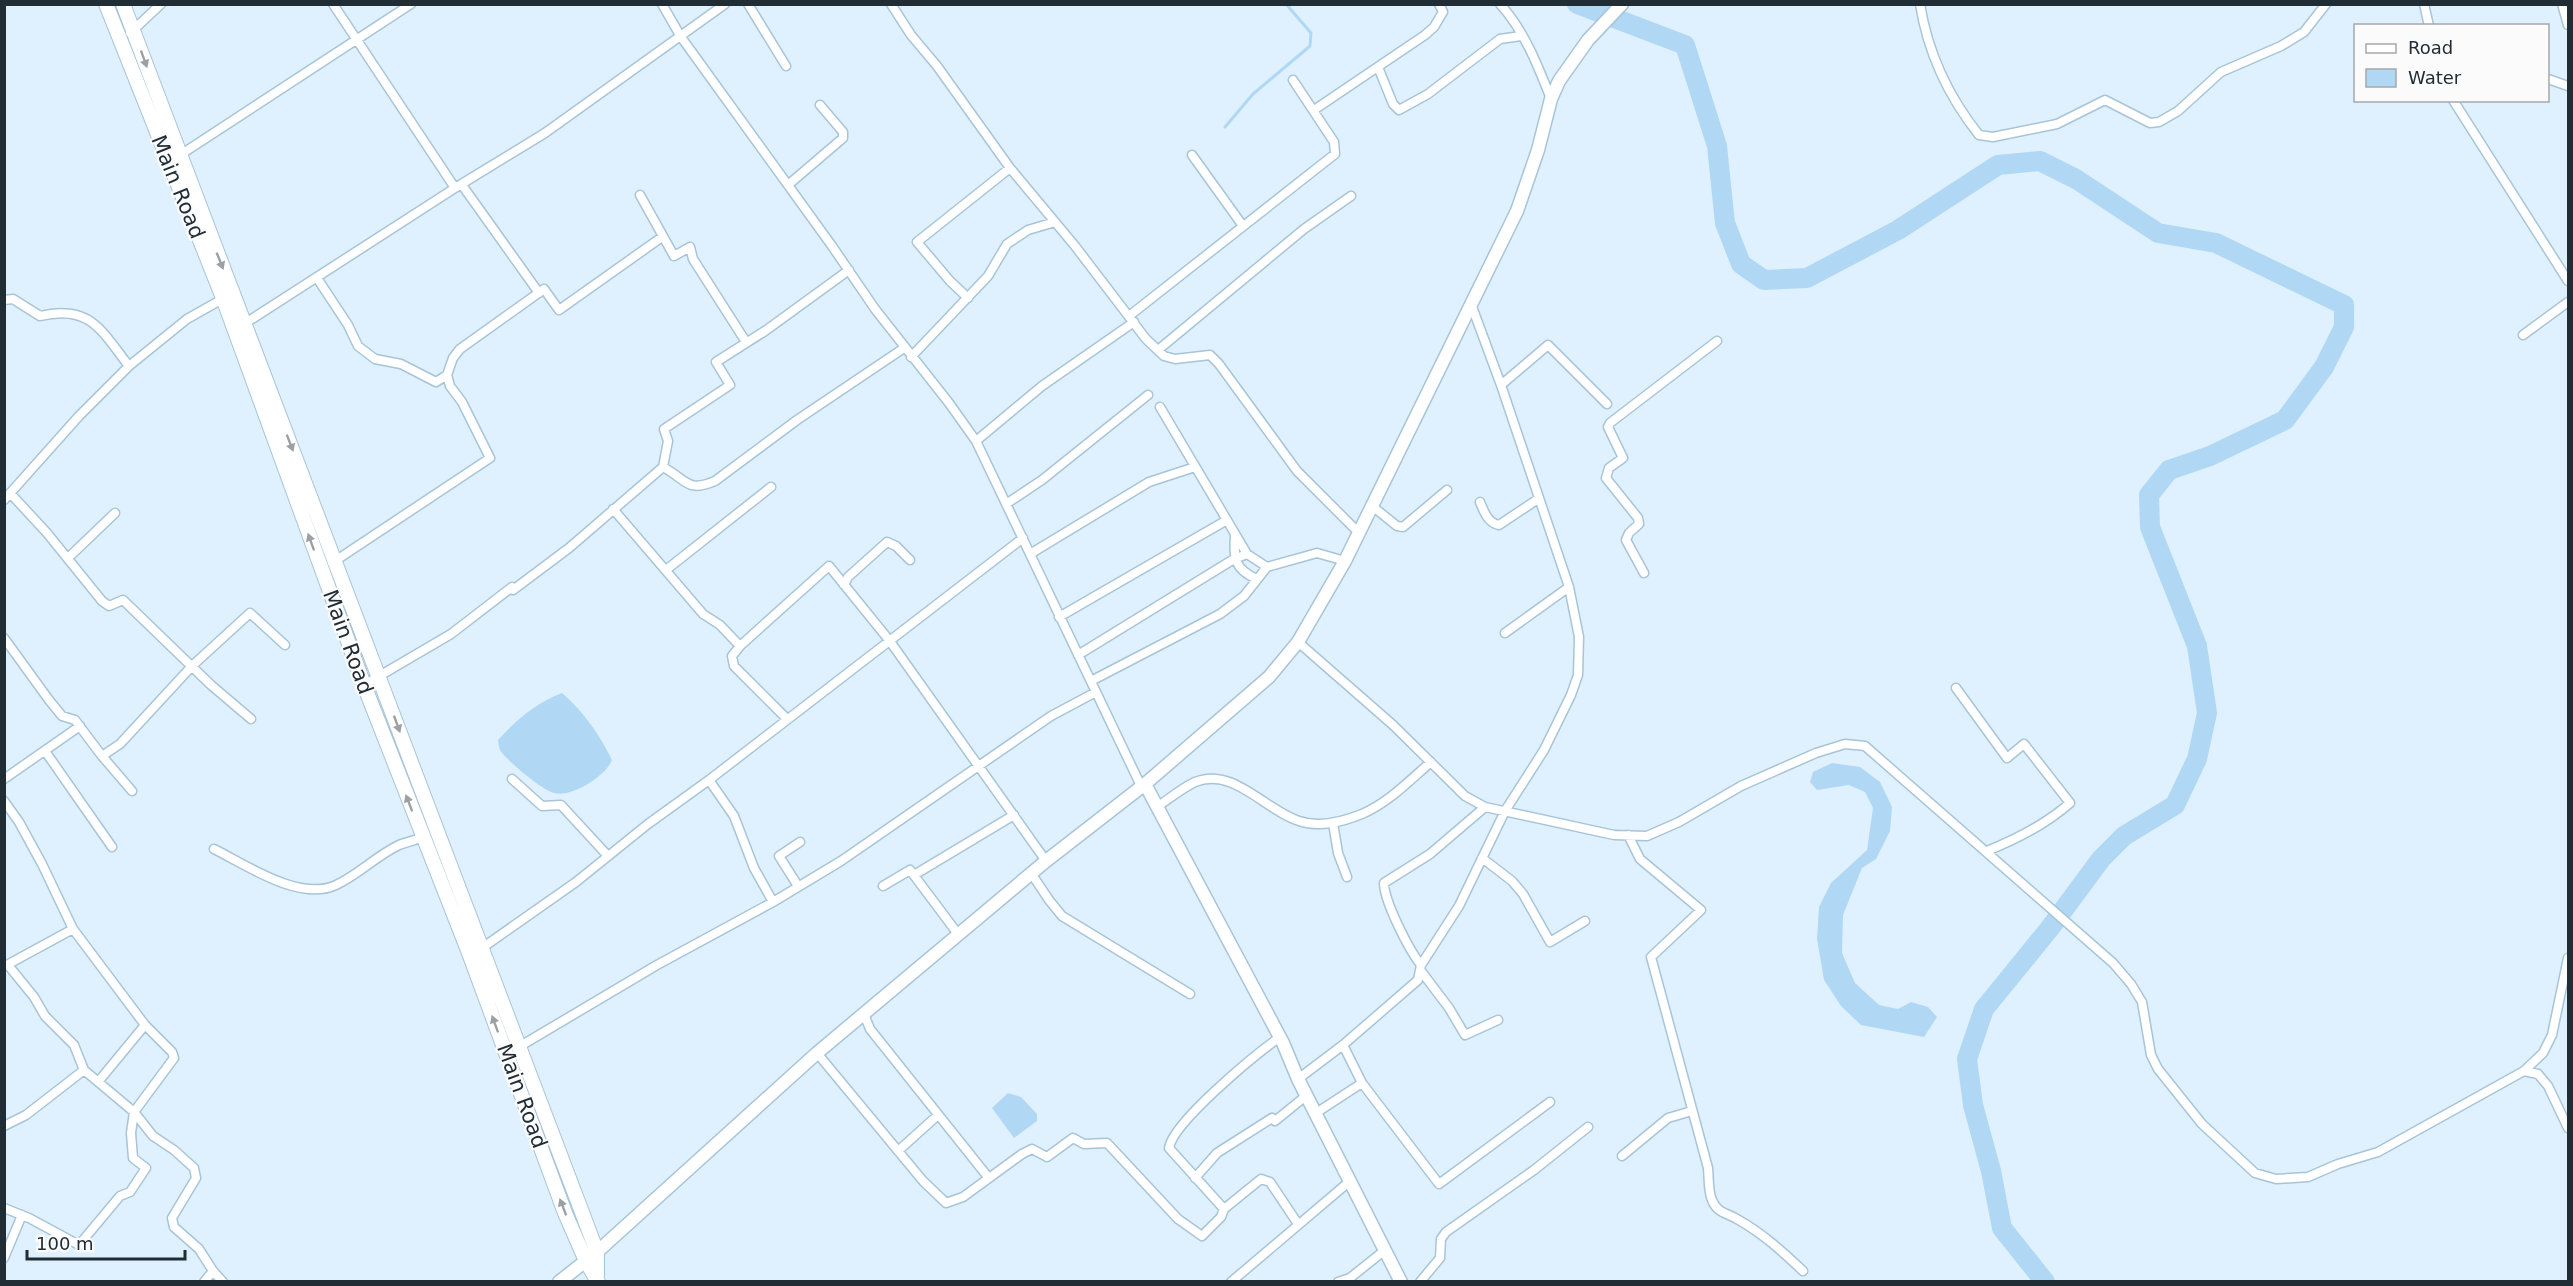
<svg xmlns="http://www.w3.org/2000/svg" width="2573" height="1286" font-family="'DejaVu Sans',sans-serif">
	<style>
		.water { fill: #b0d8f4 }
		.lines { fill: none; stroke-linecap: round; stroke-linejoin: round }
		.stream { stroke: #b0d8f4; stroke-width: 3 }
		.river { stroke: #b0d8f4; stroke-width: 20 }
		.street-casing { stroke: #a7c4d9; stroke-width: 11 }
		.secondary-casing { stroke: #a7c4d9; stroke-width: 15 }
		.primary-casing { stroke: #a7c4d9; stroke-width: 16 }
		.street { stroke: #fff; stroke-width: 8 }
		.secondary { stroke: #fff; stroke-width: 12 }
		.primary { stroke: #fff; stroke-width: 14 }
		.oneway { fill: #9ba0a4 }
		.labels { text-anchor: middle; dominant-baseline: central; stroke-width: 4.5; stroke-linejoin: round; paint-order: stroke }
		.street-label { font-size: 21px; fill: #212d35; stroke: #fbfbfb }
	</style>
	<rect width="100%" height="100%" fill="#dff1fe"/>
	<!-- water -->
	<path class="water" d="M562 693C583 711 600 735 612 760 606 776 571 798 554 793 539 788 513 765 502 753 499 750 499 745 498 740 516 720 536 703 562 693Z
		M1832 763 1860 767 1880 782 1892 807 1890 831 1876 859 1862 868 1843 915 1842 953 1855 983 1879 1005 1898 1009 1911 1002 1928 1007 1937 1017 1924 1037 1861 1025 1841 1006 1824 980 1817 939 1819 907 1831 883 1867 850 1873 808 1865 792 1849 785 1817 790 1810 782 1813 772Z
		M1008 1093 1021 1097 1037 1114V1121L1014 1138 992 1108Z"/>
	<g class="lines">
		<!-- stream -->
		<path class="stream" d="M1225 127 1253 94 1310 46 1311 33 1286 4"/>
		<!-- river -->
		<path class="river" d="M1577 4 1685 45 1717 146 1725 223 1741 264 1764 280 1807 278 1898 230 1998 165 2040 161 2076 179 2158 233 2216 243 2344 305V327L2324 367 2285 420 2210 456 2169 470 2149 495 2150 527 2197 646 2207 713 2197 759 2175 805 2124 836 2101 859 2050 928 1984 1009 1967 1059 1973 1105 1991 1171 2002 1228 2045 1282"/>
		<defs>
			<path id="street" d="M333 4 455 188
				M662 4 681 37 832 246 875 309 949 403 976 441 1141 786
				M748 4 786 66
				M891 4 911 35 937 66 1010 168 1075 246 1146 339 1164 356 1175 359 1210 355 1219 364 1297 471 1359 533
				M1500 4C1524 30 1538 66 1551 99
				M1920 4C1928 54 1948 96 1979 135L1993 137 2057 124 2105 100 2150 123 2159 122 2178 111 2221 72 2281 46 2304 32 2326 4
				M2424 4 2429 26
				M2562 4 2568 25
				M130 33 161 4
				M1378 67 1393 104 1399 110 1428 94 1500 39 1521 36
				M2548 79 2568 86
				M2453 100 2568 281
				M1314 110 1425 35 1434 27 1443 12 1439 4
				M1192 155 1243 226
				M177 157 411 4
				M462 185 539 293
				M788 185 843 138V132L820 105
				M640 195 674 256 690 247 693 259 746 342
				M317 278 348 325 358 346 375 359 401 364 436 382 447 375
				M968 298 950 281 917 242 1010 168
				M4 300 13 299 40 316C90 304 101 330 129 366
				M1129 316 1335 154 1334 142 1293 80
				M241 326 455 188 545 133 725 4
				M2523 335 2568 302
				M1158 350 1304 229 1351 196
				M911 357 988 276 1007 244 1028 230 1055 222
				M1501 385 1548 345 1607 404
				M1160 407 1247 554 1267 567
				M976 441 1042 386 1134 322
				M663 467C687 480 687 493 715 481L797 420 904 348
				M10 493 47 533 102 601 109 606 123 600 211 685 251 719
				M4 500 79 416 129 366 187 319 226 297
				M1480 502C1484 512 1488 523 1499 525L1538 499
				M1006 504 1042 480 1148 395
				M1372 506 1397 526 1403 527 1447 490
				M613 509 703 614 720 625 740 646
				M1235 534C1234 557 1233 569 1257 579
				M1030 554 1149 482 1195 467
				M68 558 115 513
				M332 563 490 458 462 402 450 386 447 375 453 358 460 349 544 289 559 310 662 237
				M666 570 771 487
				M1644 573 1626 540 1629 533 1639 524 1638 518 1606 478 1609 468 1623 458 1608 427 1610 423 1717 341
				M844 585 848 577 887 542 896 546 910 560
				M1059 617 1227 520
				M1505 633 1569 587
				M4 638 49 700 62 716 75 720 102 756 120 744 192 666 250 613 285 645
				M1298 642 1393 725 1465 796 1485 807 1614 835 1647 836 1679 822 1741 786 1816 753 1845 744 1865 746 2113 963 2131 984 2142 1002 2151 1055 2158 1069 2202 1124 2255 1173 2276 1179 2308 1177 2338 1164 2378 1152 2524 1071 2543 1053 2552 1035 2568 958
				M1078 655 1234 559 1247 554
				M1091 681 1220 614 1244 596 1267 567 1317 553 1345 561
				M364 685 451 634 512 587 513 590 569 548 663 467 668 441 664 429 730 385 716 362 765 331 849 270
				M1956 688 2007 758 2024 744 2070 803C2045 825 2017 839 1987 851
				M787 719 734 666 732 656 740 646 829 566 889 640 1046 861
				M45 751 112 847
				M102 756 132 791
				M4 779 80 726
				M512 779 542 806 561 805 608 856
				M709 780 734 816 754 868 773 902
				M4 801 19 822 42 864 73 929 145 1025 172 1052 174 1058 134 1112 131 1133 133 1158 146 1168 130 1192 120 1196 79 1245 29 1218 4 1208
				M1157 807C1169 799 1182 788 1195 782 1233 766 1266 811 1299 821 1320 828 1342 822 1362 814 1388 803 1409 781 1431 762
				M1333 823 1338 853 1347 877
				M1628 835 1640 859 1701 910 1651 957 1708 1168C1709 1178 1708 1191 1712 1200 1717 1213 1727 1213 1737 1219 1762 1233 1782 1251 1803 1271
				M214 849C246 865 300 902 336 885 358 875 376 856 399 845 407 842 417 840 425 836
				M1482 858 1512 881 1523 894 1550 942 1585 921
				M1031 873 1049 900 1062 916 1190 994
				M914 875 1014 815
				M798 886 779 856 800 842
				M883 886 910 870 958 934
				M482 948 576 882 648 824 709 780 1023 538
				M8 965 34 997 45 1016 74 1045 84 1070 134 1112 153 1136 174 1150 194 1168 196 1178 172 1218 174 1227 199 1249 213 1271 223 1282
				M1421 965C1409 950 1384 901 1384 883L1430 854 1485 807
				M5 966 73 929
				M1421 971 1449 1008 1465 1035 1498 1020
				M864 1014 870 1029 988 1177
				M1280 1037C1256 1054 1173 1122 1169 1148L1224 1209 1261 1179 1270 1182 1298 1224
				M1343 1045 1362 1083 1439 1184 1550 1102
				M517 1048 657 965 773 902 841 861 1051 716 1096 692
				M817 1053 923 1181 946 1203 963 1197 1022 1154 1032 1149 1047 1157 1073 1138 1084 1144 1107 1143 1178 1219 1202 1236 1221 1217 1224 1209
				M2524 1071 2538 1074 2548 1086 2568 1128
				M1298 1079 1343 1045 1418 980 1421 965 1459 906 1505 811 1544 750 1571 695 1578 675 1579 637 1569 587 1501 385 1471 304
				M98 1082 145 1025
				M1316 1113 1362 1083
				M4 1126 26 1115 84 1070
				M898 1151 938 1115
				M1622 1156 1668 1118 1692 1111
				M1195 1178 1217 1153 1272 1118 1275 1121 1307 1095
				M4 1258 22 1215
				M204 1282 213 1271
				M1231 1282 1350 1181
				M1338 1282 1350 1278 1385 1250
				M1420 1282 1440 1258 1441 1239 1446 1232 1534 1170 1588 1127"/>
			<path id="secondary" d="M1145 784 1283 1043 1298 1079 1401 1282
				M559 1282 597 1252 817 1053 1046 861 1145 784 1269 677 1298 642 1345 561 1517 211 1538 150 1551 99 1559 81 1588 40 1622 4"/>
			<path id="primary" d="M106 4 223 298 364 685 469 953 565 1213 586 1261 598 1282
				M123 4 580 1207 597 1252V1276"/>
		</defs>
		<!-- street casing -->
		<use href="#street" class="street-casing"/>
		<!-- secondary casing -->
		<use href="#secondary" class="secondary-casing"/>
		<!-- primary casing -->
		<use href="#primary" class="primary-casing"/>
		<!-- street -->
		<use href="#street" class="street"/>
		<!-- secondary -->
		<use href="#secondary" class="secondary"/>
		<!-- primary -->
		<use href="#primary" class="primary"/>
	</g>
	<!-- one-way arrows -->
	<defs><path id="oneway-solid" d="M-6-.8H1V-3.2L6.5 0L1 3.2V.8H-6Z" transform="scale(1.5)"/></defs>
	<g class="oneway">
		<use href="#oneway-solid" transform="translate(144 59) rotate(70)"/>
		<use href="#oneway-solid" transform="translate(220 261) rotate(68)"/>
		<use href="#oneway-solid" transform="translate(290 443) rotate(69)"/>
		<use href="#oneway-solid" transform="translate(311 542) rotate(-110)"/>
		<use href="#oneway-solid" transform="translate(397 724) rotate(70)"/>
		<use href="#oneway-solid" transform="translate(409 803) rotate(-111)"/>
		<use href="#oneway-solid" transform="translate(495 1024) rotate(-110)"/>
		<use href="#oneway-solid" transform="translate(563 1207) rotate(-111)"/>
	</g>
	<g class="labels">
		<!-- street labels -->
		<g class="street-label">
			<text transform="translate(178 187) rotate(68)">Main Road</text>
			<text transform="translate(348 642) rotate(70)">Main Road</text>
			<text transform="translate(522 1096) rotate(70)">Main Road</text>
		</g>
	</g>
	<!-- border -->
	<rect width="2573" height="1286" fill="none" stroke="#212d35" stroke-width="12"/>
	<!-- legend -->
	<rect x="2354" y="24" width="195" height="78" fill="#fbfbfb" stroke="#a4a9ac" stroke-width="1.5"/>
	<rect x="2366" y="44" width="30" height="9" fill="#ffffff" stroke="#a4a9ac" stroke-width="1.5"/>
	<text x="2408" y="54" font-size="18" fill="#212d35">Road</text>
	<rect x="2366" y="69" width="30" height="18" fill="#b0d8f4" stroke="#a4a9ac" stroke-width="1.5"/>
	<text x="2408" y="84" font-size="18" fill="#212d35">Water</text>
	<!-- scale -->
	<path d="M27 1250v9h158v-9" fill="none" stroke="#212d35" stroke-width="3"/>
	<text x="36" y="1250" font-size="18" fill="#212d35" stroke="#fbfbfb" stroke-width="4.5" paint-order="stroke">100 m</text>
</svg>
